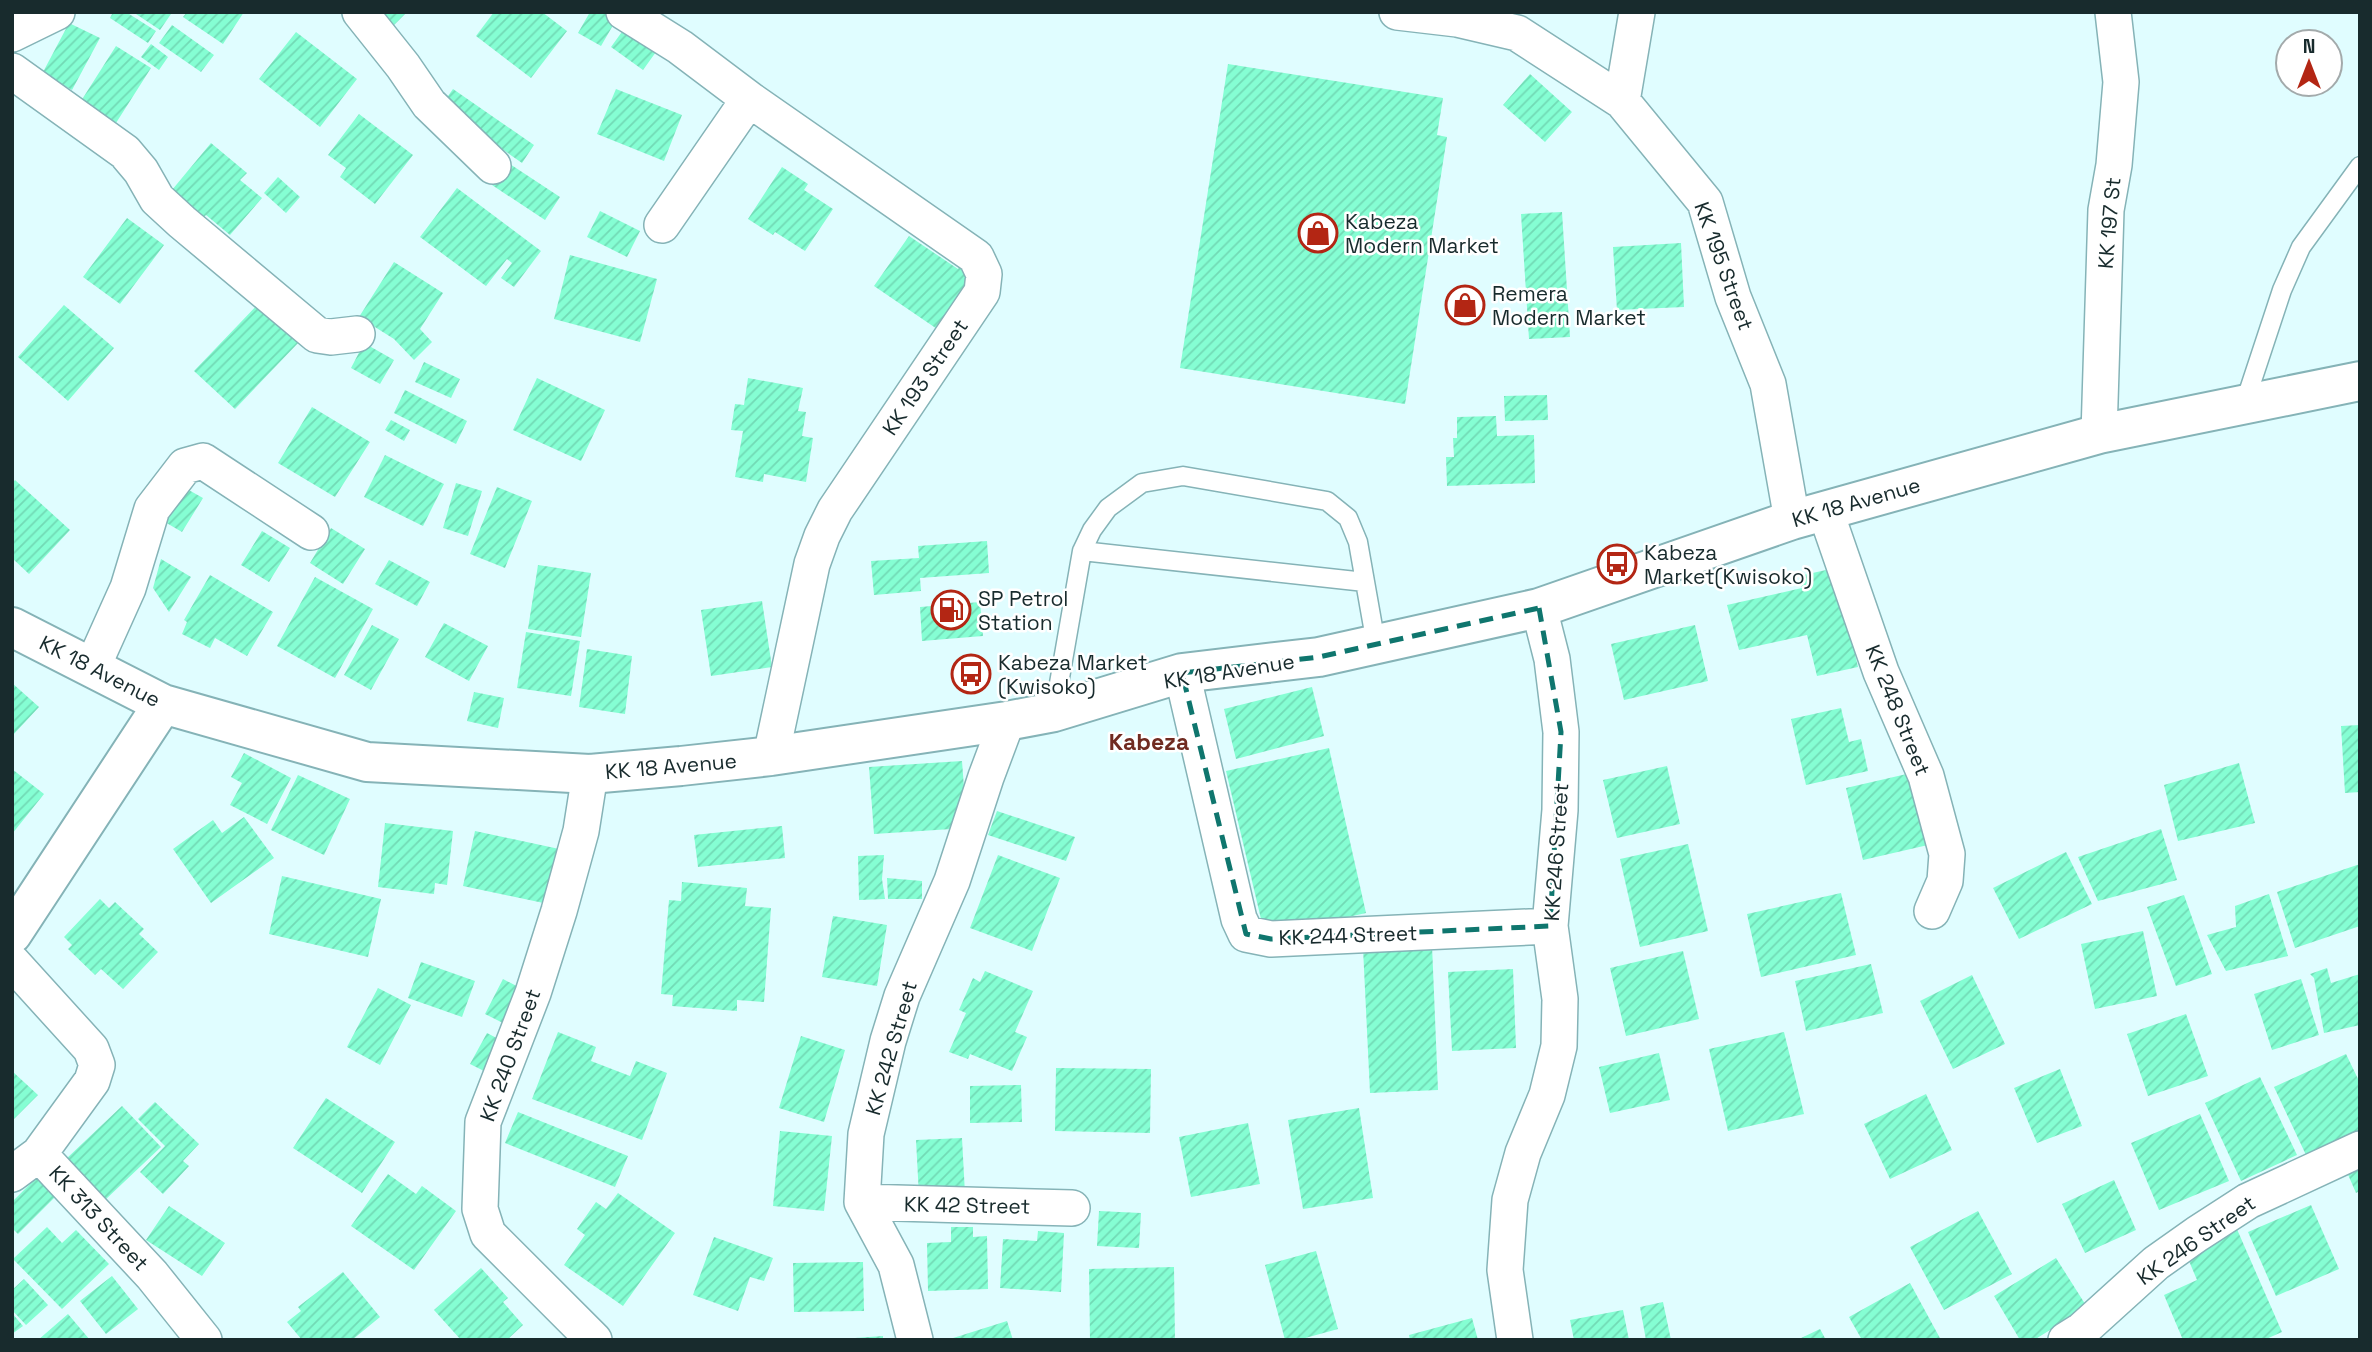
<svg xmlns="http://www.w3.org/2000/svg" width="2372" height="1352" font-family="'Space Grotesk',sans-serif">
	<style>
		.building { fill: url(#building-hatch) }
		.lines { fill: none; stroke-linecap: round; stroke-linejoin: round }
		.service-casing { stroke: #85b3b7; stroke-width: 21 }
		.minor-casing { stroke: #85b3b7; stroke-width: 38 }
		.secondary-casing { stroke: #85b3b7; stroke-width: 42 }
		.service { stroke: #fff; stroke-width: 18 }
		.minor { stroke: #fff; stroke-width: 35 }
		.secondary { stroke: #fff; stroke-width: 38 }
		.marked { fill: none; stroke: #0f766e; stroke-width: 5; stroke-dasharray: 14 9; stroke-linejoin: round }
		.labels { text-anchor: middle; dominant-baseline: central; stroke-width: 5; stroke-linejoin: round; paint-order: stroke }
		.poi-label { font-size: 21px; fill: #182b2d; stroke: #fff; text-anchor: start }
		.street-label { font-size: 21px; fill: #182b2d; stroke: #fff }
		.neighbourhood-label { font-size: 23px; font-weight: bold; fill: #702b21; stroke: #fff }
	</style>
	<defs>
		<pattern id="building-hatch" width="6" height="6" patternUnits="userSpaceOnUse" patternTransform="scale(1.75)"><rect width="6" height="6" fill="#85fed3"/><path d="M-1 1l2-2M0 6l6-6M5 7l2-2" fill="none" stroke="#72dab5"/></pattern>
	</defs>
	<rect width="100%" height="100%" fill="#e0fdff"/>
	<!-- building -->
	<path class="building" d="M113 12H126L156 31 148 43 110 18Z
		M133 12H168L171 14 160 30Z
		M187 12H244L223 44 183 17Z
		M382 12H407L394 25Z
		M494 12H542L567 31 531 78 476 36Z
		M590 12H614L619 15 601 46 578 33Z
		M629 22 661 45 643 70 611 47Z
		M69 23 100 38 72 90 42 74Z
		M172 25 214 55 201 72 159 43Z
		M296 32 357 79 320 127 259 79Z
		M151 44 168 57 159 70 141 57Z
		M116 46 151 68 116 123 81 101Z
		M1228 64 1443 98 1437 135 1447 137 1405 404 1180 368Z
		M1530 74 1572 112 1545 142 1503 105Z
		M453 89 534 145 522 163 441 106Z
		M616 89 682 115 664 161 597 134Z
		M359 114 413 155 375 204 340 177 346 168 328 155Z
		M211 143 247 173 240 180 262 198 230 235 206 215 199 223 167 196Z
		M507 162 560 197 545 220 492 185Z
		M782 167 808 184 804 190 833 209 805 251 775 232 773 235 748 219Z
		M278 177 300 197 286 213 264 193Z
		M457 188 541 251 514 287 501 278 512 263 507 259 486 286 420 237Z
		M600 211 640 231 627 257 587 237Z
		M1562 212 1570 337 1529 339 1521 214Z
		M127 218 164 245 120 304 83 277Z
		M909 236 958 269 964 260 980 271 940 331 874 286Z
		M1681 243 1684 307 1617 310 1613 247Z
		M570 255 657 279 640 342 554 319Z
		M394 262 443 293 420 329 432 342 414 360 394 339 359 317Z
		M259 303 300 341 235 409 194 371Z
		M64 305 114 348 68 401 18 357Z
		M364 343 394 360 380 384 351 368Z
		M424 362 460 379 451 398 415 382Z
		M537 378 605 410 581 461 513 430Z
		M748 378 803 388 798 411 806 412 802 436 813 438 806 482 764 474 763 482 735 477 743 431 731 430 735 404 744 405Z
		M405 390 467 421 456 444 394 413Z
		M1547 395 1548 420 1505 421 1504 396Z
		M312 407 370 442 335 497 278 463Z
		M1496 416 1497 436 1534 435 1535 483 1447 486 1446 457H1454L1453 438H1457V417Z
		M391 420 410 430 404 441 385 430Z
		M385 455 444 484 423 526 364 497Z
		M15 480 70 530 29 574 12 558V484Z
		M456 483 482 491 468 536 443 528Z
		M178 484 203 498 182 532 158 518Z
		M497 487 532 501 505 568 470 554Z
		M331 528 365 549 343 584 310 563Z
		M262 531 290 548 269 582 241 565Z
		M987 541 989 573 920 578 921 591 874 595 871 561 919 558 918 546Z
		M161 559 191 577 169 612 153 588Z
		M389 560 430 582 417 606 375 584Z
		M538 565 591 573 581 637 528 629Z
		M1835 568 1858 667 1817 676 1807 635 1739 650 1727 605 1802 588 1799 576Z
		M210 575 273 612 247 656 215 638 210 648 182 634 187 622 184 620Z
		M315 577 373 609 335 678 277 646Z
		M762 601 772 667 711 676 701 610Z
		M980 602 983 636 922 641 920 607Z
		M444 623 488 646 469 681 425 657Z
		M372 625 399 639 371 690 344 675Z
		M1695 625 1708 681 1624 700 1611 644Z
		M526 632 580 641 571 696 517 688Z
		M587 649 632 656 625 714 579 707Z
		M12 683 39 707 12 736Z
		M1312 687 1324 736 1236 759 1224 709Z
		M474 692 504 698 498 728 467 721Z
		M1841 708 1849 742 1861 739 1868 771 1806 785 1791 719Z
		M2360 725V792L2345 793 2341 726Z
		M1329 748 1366 913 1265 936 1226 771Z
		M244 753 291 778 267 824 230 805 242 783 231 777Z
		M962 761 967 828 874 834 869 767Z
		M2239 763 2255 823 2178 841 2164 785Z
		M1667 766 1680 824 1617 838 1603 780Z
		M12 769 44 794 12 834Z
		M1911 773 1928 845 1863 860 1846 788Z
		M298 775 350 799 324 855 271 830Z
		M997 811 1075 837 1066 861 988 835Z
		M244 817 274 858 211 903 173 849 213 820 222 833Z
		M385 823 453 831 447 885 435 883 434 894 378 887Z
		M782 826 785 858 698 867 694 835Z
		M2161 829 2177 880 2098 901 2078 857Z
		M475 831 564 850 553 905 463 886Z
		M1688 844 1708 931 1640 947 1620 859Z
		M2066 852 2092 904 2019 939 1993 888Z
		M884 855 882 879 885 899 859 900 858 856Z
		M998 855 1060 878 1032 951 970 928Z
		M2360 864V926L2295 948 2277 892Z
		M282 876 381 899 368 957 269 934Z
		M887 878 922 881V899H888Z
		M682 882 747 888 745 906 771 908 764 1002 737 1000V1011L672 1006 673 995 661 994 669 900 681 901Z
		M1841 893 1856 955 1761 977 1747 914Z
		M2269 894 2288 956 2226 971 2207 935 2236 927 2235 906Z
		M2184 895 2212 974 2176 986 2147 907Z
		M100 899 109 908 115 902 144 929 139 934 158 952 123 989 101 969 95 975 68 949 72 945 64 937Z
		M833 916 887 925 877 986 822 977Z
		M2143 931 2157 996 2095 1009 2081 944Z
		M1432 945 1438 1090 1370 1093 1363 948Z
		M1683 951 1699 1019 1626 1036 1610 968Z
		M421 962 475 981 462 1017 408 998Z
		M1871 964 1883 1013 1806 1031 1795 981Z
		M2327 968 2331 983 2360 974V1025L2324 1033 2314 978 2310 974Z
		M1513 969 1516 1048 1452 1051 1448 972Z
		M985 971 1033 991 1015 1032 1027 1037 1012 1071 970 1054 968 1059 949 1052 966 1013 959 1010 973 978 980 982Z
		M1972 975 2005 1044 1953 1069 1920 1001Z
		M503 979 526 991 507 1025 485 1014Z
		M2301 979 2319 1035 2272 1050 2254 994Z
		M378 988 411 1005 380 1065 347 1047Z
		M2186 1014 2208 1076 2148 1096 2127 1034Z
		M558 1032 596 1047 591 1061 630 1076 636 1061 667 1073 642 1140 532 1099Z
		M1784 1032 1804 1114 1728 1131 1709 1049Z
		M487 1033 510 1045 494 1076 470 1064Z
		M801 1036 845 1050 824 1122 779 1108Z
		M1659 1053 1670 1100 1610 1113 1599 1067Z
		M2346 1054 2360 1083V1130L2306 1155 2274 1087Z
		M1056 1068 1151 1069 1150 1133 1055 1131Z
		M2060 1069 2082 1126 2037 1143 2014 1088Z
		M12 1071 38 1095 12 1121Z
		M2260 1077 2297 1155 2241 1181 2205 1103Z
		M1021 1085 1022 1122 970 1123V1086Z
		M1926 1094 1952 1150 1890 1179 1864 1124Z
		M326 1098 395 1142 362 1193 293 1148Z
		M155 1102 199 1144 183 1161 189 1166 163 1194 140 1172 165 1146 138 1119Z
		M122 1106 161 1147 105 1200 65 1160Z
		M1359 1108 1373 1198 1303 1209 1288 1120Z
		M518 1112 628 1156 615 1187 505 1143Z
		M2200 1114 2229 1181 2159 1210 2131 1143Z
		M1248 1123 1260 1184 1191 1197 1179 1137Z
		M780 1131 832 1136 824 1211 773 1206Z
		M962 1138 965 1194 919 1196 916 1140Z
		M2360 1156V1191L2356 1193 2343 1163Z
		M388 1174 416 1194 422 1186 456 1211 414 1270 351 1226Z
		M39 1175 58 1194 18 1234 12 1228V1202Z
		M2114 1180 2136 1230 2085 1253 2062 1204Z
		M618 1193 675 1233 623 1306 564 1265 585 1235 577 1229 596 1202 606 1209Z
		M2311 1205 2339 1269 2276 1296 2248 1232Z
		M169 1206 225 1243 202 1276 146 1240Z
		M1099 1211 1141 1213 1139 1248 1097 1246Z
		M1978 1211 2012 1274 1944 1310 1910 1247Z
		M47 1227 62 1243 76 1230 109 1264 62 1309 13 1259Z
		M951 1227H973V1237L987 1236 988 1289 928 1291 927 1243 951 1242Z
		M2236 1227 2282 1332 2264 1340H2183L2164 1295 2197 1280 2184 1249Z
		M1038 1231 1064 1233 1061 1292 1000 1288 1003 1239 1037 1241Z
		M714 1237 773 1258 764 1281 750 1277 738 1311 693 1295Z
		M1316 1251 1338 1329 1298 1340H1285L1265 1265Z
		M2056 1258 2087 1307 2034 1340H2020L1994 1296Z
		M863 1262 864 1311 794 1312 793 1263Z
		M1174 1267 1175 1340H1090L1089 1269Z
		M481 1268 508 1298 503 1302 523 1325 507 1340H461L434 1310Z
		M343 1272 380 1317 352 1340H302L287 1322 301 1311 298 1307Z
		M112 1276 138 1309 106 1334 80 1301Z
		M24 1279 48 1305 26 1325 12 1310V1290Z
		M1910 1283 1941 1340H1862L1849 1317Z
		M1663 1302 1671 1340H1646L1640 1307Z
		M1623 1310 1629 1340H1574L1570 1320Z
		M12 1313 23 1326 12 1334Z
		M68 1314 90 1340H38Z
		M1472 1318 1478 1340H1410L1409 1335Z
		M1007 1321 1013 1340H950V1339Z
		M1820 1329 1826 1340H1797Z
		M883 1336V1340H855V1338Z"/>
	<g class="lines">
		<defs>
			<path id="service" d="M2244 405 2282 290 2301 247 2360 166
				M1082 551 1365 582
				M1054 712 1082 551 1092 530 1108 508 1142 483 1183 476 1327 501 1348 518 1358 542 1376 644"/>
			<path id="minor" d="M360 12 403 66 429 104 493 166
				M624 12 680 47 749 99 976 257 984 274 982 292 835 510 822 536 812 564 771 756
				M1397 12 1457 19
				M1458 12 1457 19 1517 33 1622 101 1705 202 1733 297 1768 384 1792 520
				M12 34 57 12
				M12 71 125 152 141 171 157 199 182 222 317 335 331 337 357 334
				M1622 101 1637 12
				M662 225 749 99
				M2099 434 2106 210 2114 165 2121 82 2113 12
				M1825 510 1881 672 1926 776 1947 854 1945 881 1932 911
				M92 668 128 588 152 509 185 466 203 461 311 532
				M1182 673 1239 919 1246 934 1271 939 1550 926
				M590 774 581 831 559 911 533 993 483 1122 480 1209 488 1234 594 1340
				M12 962 91 1049 97 1065 92 1081 39 1154 152 1275 204 1340
				M12 1174 39 1154
				M862 1202 1072 1208
				M915 1340 896 1265 862 1202 866 1134 888 1041 902 996 952 881 986 777 1007 721
				M1515 1340 1505 1270 1510 1200 1523 1153 1547 1095 1559 1046 1560 999 1550 926 1560 810 1561 732 1552 659 1539 608
				M2066 1340 2082 1330 2156 1263 2197 1234 2248 1201 2360 1149"/>
			<path id="secondary" d="M12 627 163 704 367 762 590 774 681 766 771 756 1007 721 1054 712 1182 673 1319 657 1539 608 1792 520 2099 434 2360 381
				M12 934 163 704"/>
		</defs>
		<!-- service casing -->
		<use href="#service" class="service-casing"/>
		<!-- minor casing -->
		<use href="#minor" class="minor-casing"/>
		<!-- secondary casing -->
		<use href="#secondary" class="secondary-casing"/>
		<!-- service -->
		<use href="#service" class="service"/>
		<!-- minor -->
		<use href="#minor" class="minor"/>
		<!-- secondary -->
		<use href="#secondary" class="secondary"/>
	</g>
	<!-- marked area -->
	<path class="marked" d="M1539 608 1561 732 1550 926 1271 939 1246 934 1182 673 1319 657Z"/>
	<!-- icons -->
	<defs>
		<symbol id="shop-ring" viewBox="-11 -11 22 22"><circle r="9.5" fill="#fff" stroke="#b32614" stroke-width="1.5"/><path d="M-5-2.5h2.3a2.7 3.5 0 0 1 5.4 0H5L5.5 6h-11ZM-1.5-2.5h3a1.5 2.3 0 0 0-3 0Z" fill="#b32614"/></symbol>
		<symbol id="bus-ring" viewBox="-11 -11 22 22"><circle r="9.5" fill="#fff" stroke="#b32614" stroke-width="1.5"/><path d="M-5-6H5V4H4V6H2V4H-2V6H-4V4H-5ZM-3.5-4V0h7V-4ZM-3.5 1.2v1.5H-2V1.2ZM2 1.2v1.5H3.5V1.2Z" fill="#b32614"/></symbol>
		<symbol id="fuel-ring" viewBox="-11 -11 22 22"><circle r="9.5" fill="#fff" stroke="#b32614" stroke-width="1.5"/><path d="M-5.5-6h7V0h2V4h1.3V-2.5L3-4.5l.8-.8L6-3V5H2.5V1h-1V6h-7ZM-4.2-4.7v3.2H.2V-4.7Z" fill="#b32614"/></symbol>
	</defs>
	<g fill-rule="evenodd">
		<use href="#shop-ring" x="1296" y="211" width="44" height="44"/>
		<use href="#shop-ring" x="1443" y="283" width="44" height="44"/>
		<use href="#bus-ring" x="1595" y="542" width="44" height="44"/>
		<use href="#fuel-ring" x="929" y="588" width="44" height="44"/>
		<use href="#bus-ring" x="949" y="652" width="44" height="44"/>
	</g>
	<g class="labels">
		<!-- poi labels -->
		<g class="poi-label">
			<text x="1345" y="221">Kabeza<tspan x="1345" dy="24">Modern Market</tspan></text>
			<text x="1492" y="293">Remera<tspan x="1492" dy="24">Modern Market</tspan></text>
			<text x="1644" y="552">Kabeza<tspan x="1644" dy="24">Market(Kwisoko)</tspan></text>
			<text x="978" y="598">SP Petrol<tspan x="978" dy="24">Station</tspan></text>
			<text x="998" y="662">Kabeza Market<tspan x="998" dy="24">(Kwisoko)</tspan></text>
		</g>
		<!-- street labels -->
		<g class="street-label">
			<text transform="translate(2109 223) rotate(-85)">KK 197 St</text>
			<text transform="translate(1724 266) rotate(70)">KK 195 Street</text>
			<text transform="translate(925 377) rotate(-56)">KK 193 Street</text>
			<text transform="translate(1856 502) rotate(-16)">KK 18 Avenue</text>
			<text transform="translate(100 671) rotate(27)">KK 18 Avenue</text>
			<text transform="translate(1229 671) rotate(-9)">KK 18 Avenue</text>
			<text transform="translate(1898 710) rotate(68)">KK 248 Street</text>
			<text transform="translate(671 766) rotate(-5)">KK 18 Avenue</text>
			<text transform="translate(1556 852) rotate(-86)">KK 246 Street</text>
			<text transform="translate(1348 935) rotate(-2)">KK 244 Street</text>
			<text transform="translate(891 1048) rotate(-74)">KK 242 Street</text>
			<text transform="translate(510 1055) rotate(-70)">KK 240 Street</text>
			<text transform="translate(967 1205) rotate(1)">KK 42 Street</text>
			<text transform="translate(99 1218) rotate(47)">KK 313 Street</text>
			<text transform="translate(2196 1240) rotate(-35)">KK 246 Street</text>
		</g>
		<!-- neighbourhood labels -->
		<g class="neighbourhood-label">
			<text x="1149" y="742">Kabeza</text>
		</g>
	</g>
	<!-- border -->
	<rect width="2372" height="1352" fill="none" stroke="#182b2d" stroke-width="28"/>
	<!-- north arrow -->
	<g transform="translate(2309 63)"><circle r="33" fill="#ffffff" stroke="#a3aaab" stroke-width="2"/>
	<path d="M0-5L12 26L0 18L-12 26Z" fill="#b32614"/>
	<text y="-10" font-size="19" font-weight="bold" text-anchor="middle" fill="#182b2d">N</text>
	</g>
</svg>
